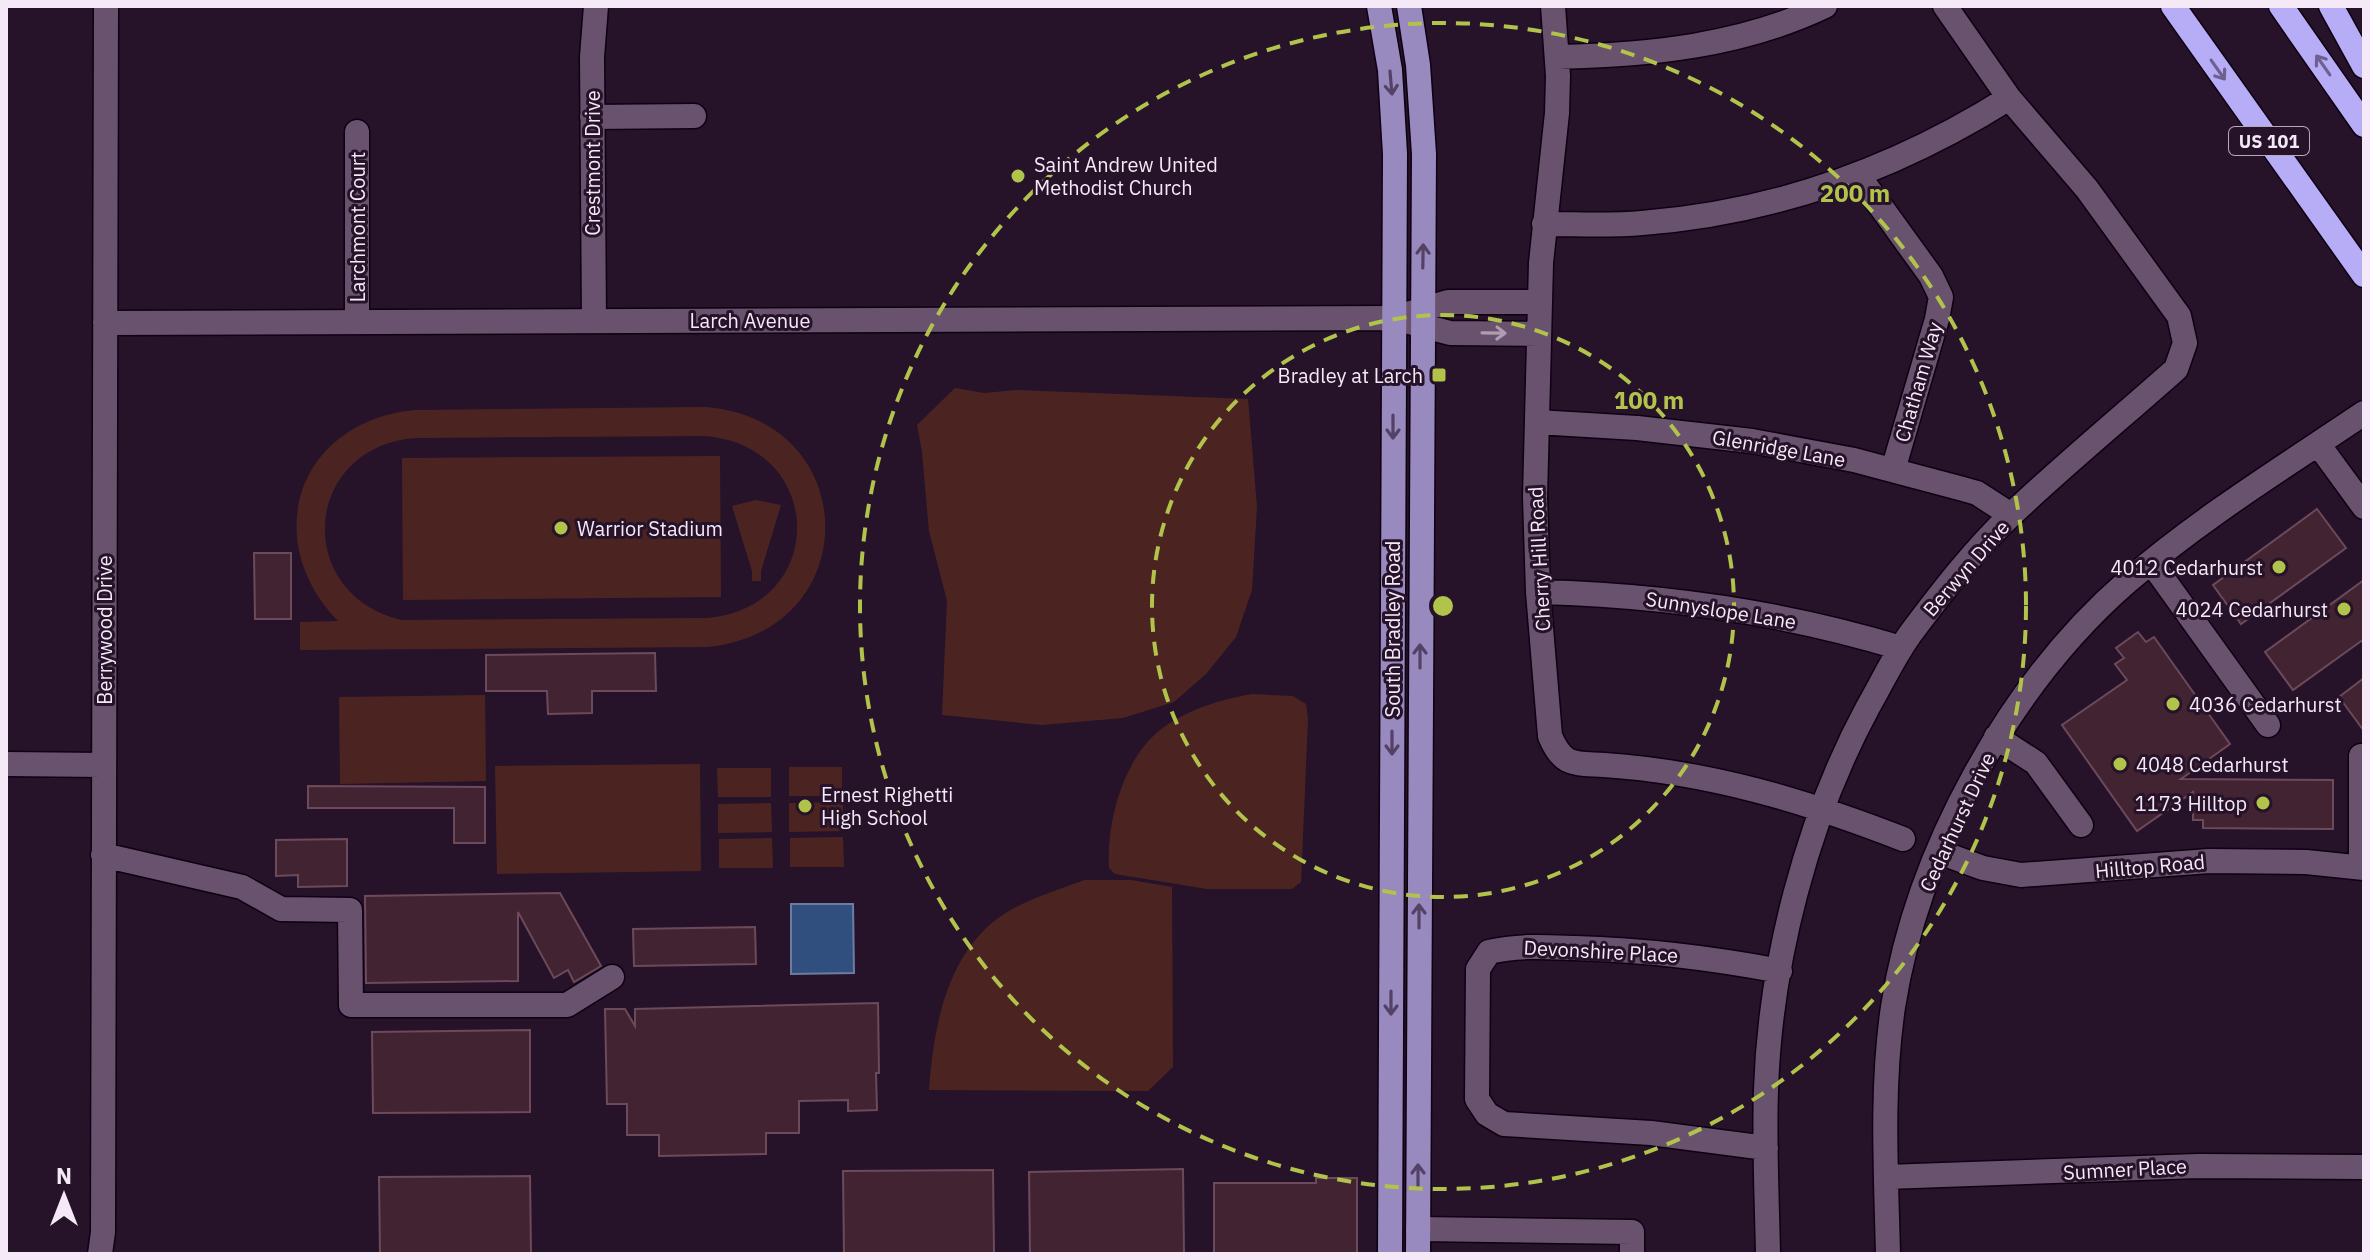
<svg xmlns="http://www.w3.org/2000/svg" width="2370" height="1260" font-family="'IBM Plex Sans',sans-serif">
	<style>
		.green { fill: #4b2422; fill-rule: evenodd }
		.water { fill: #314f7e; stroke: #6c7da2; stroke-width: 2 }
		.building { fill: #412331; stroke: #6c4a59; stroke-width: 2 }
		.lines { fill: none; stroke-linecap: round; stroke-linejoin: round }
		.minor-casing { stroke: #0e0112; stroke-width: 27 }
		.major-casing { stroke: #0e0112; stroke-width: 27 }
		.highway-casing { stroke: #0e0112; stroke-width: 27 }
		.minor { stroke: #69526d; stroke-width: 24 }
		.major { stroke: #9889bf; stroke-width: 24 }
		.highway { stroke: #b7adf6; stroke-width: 24 }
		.oneway { stroke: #6e6090 }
		.oneway2 { stroke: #544266 }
		.oneway3 { stroke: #af9db2 }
		.ring { fill: none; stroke: #b2c34c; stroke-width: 4; stroke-dasharray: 14 10 }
		.poi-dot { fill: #b2c34c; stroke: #26132a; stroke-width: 3 }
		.labels { text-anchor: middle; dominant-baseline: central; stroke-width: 6; stroke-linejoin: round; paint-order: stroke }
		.shield { fill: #26132a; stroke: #b7a8ba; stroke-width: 2 }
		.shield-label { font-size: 18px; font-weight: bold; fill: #f5e8f7 }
		.street-label { font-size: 20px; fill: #f5e8f7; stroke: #26132a }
		.poi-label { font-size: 20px; fill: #f5e8f7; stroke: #26132a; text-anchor: start }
		.centre { fill: #b2c34c; stroke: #26132a; stroke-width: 4 }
		.ring-label { font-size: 24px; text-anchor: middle; font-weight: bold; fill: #b2c34c; stroke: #26132a; stroke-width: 6; stroke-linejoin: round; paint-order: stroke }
	</style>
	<rect width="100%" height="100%" fill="#26132a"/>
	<!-- green -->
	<path class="green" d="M955 388 984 393 1017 390 1248 399 1257 507 1252 590 1236 637 1206 674 1174 702 1123 718 1042 725 942 715 947 601 929 531 922 452 917 425Z
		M705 407C864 419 866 632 707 647L300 650V622L338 621C258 538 299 421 415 410ZM705 436C827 446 828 608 707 618L401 620C292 593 303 447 415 438Z
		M720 456 721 597 403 600 402 458Z
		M756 500 781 505 761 571V581H752V571L732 506Z
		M1252 694 1293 696 1306 704 1308 719 1301 882 1292 889H1207L1115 874 1109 868C1106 822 1124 755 1164 727 1191 708 1220 700 1252 694Z
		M485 695 486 781 340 784 339 697Z
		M700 764 701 871 497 874 495 766Z
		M789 767H842V796H789Z
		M717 768H771V797H718Z
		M843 802V831L789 832V803Z
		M771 803 772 832 718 833V804Z
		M843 837 844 867H790V838Z
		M772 838 773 868H719V839Z
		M1085 880H1131L1172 887 1173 1067 1148 1091 929 1090C934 1023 948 942 1016 907 1038 896 1062 888 1085 880Z"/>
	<!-- water -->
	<path class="water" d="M791 904H853L854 973 791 974Z"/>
	<!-- building -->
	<path class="building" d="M2317 509 2346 548 2241 624 2213 585Z
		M254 553H291V619H255Z
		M2364 580V639L2293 690 2265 652Z
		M2138 632 2146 642 2154 637 2230 744 2181 779 2333 780V829L2203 828V820H2193V792L2137 831 2062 725 2127 680 2115 664 2124 658 2116 648Z
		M655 653 656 691H592V713L548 714 547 691H486V655Z
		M2364 678V731L2339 697Z
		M308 786 485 787V843H454V808H308Z
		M347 839V886L298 887V875L276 876V840Z
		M560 893 601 966 574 982 568 970 554 978 518 912V981L366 983 365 896Z
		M755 927 756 964 634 966 633 929Z
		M878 1003 879 1073H876L877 1110 848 1111V1100L799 1101V1133H766V1154L659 1156V1135H627V1104H607L605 1009H625L635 1026V1009Z
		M530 1030V1112L373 1113 372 1032Z
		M1183 1169 1184 1254H1030L1029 1172Z
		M993 1170 994 1254H844L843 1171Z
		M530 1176 531 1254H380L379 1177Z
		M1316 1178H1357V1254H1214V1183H1316Z"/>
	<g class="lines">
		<defs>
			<path id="minor" d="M1553 6 1558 76 1557 113 1541 263 1535 497 1538 592 1550 736C1563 767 1574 763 1604 765 1710 772 1805 801 1903 839
				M1557 57C1649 55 1741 46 1825 6
				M592 117 694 116
				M357 132V322
				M1858 175 1931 276 1941 297 1937 319 1893 470
				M1544 224C1577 224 1610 226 1642 223 1774 213 1898 168 2009 98
				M1404 315 1448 302H1540
				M594 321 592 57 596 6
				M105 323 1394 318 1450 333 1539 334
				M1537 422 1637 428 1752 441 1854 460 1963 489 1977 493 2011 515
				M2318 444 2364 507
				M2151 562 2268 725
				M1538 592C1662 595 1783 612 1901 648
				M1996 737 2036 763 2081 825
				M6 764 103 765
				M1939 852 1983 868 2021 875 2209 861 2306 862 2364 868
				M103 855 242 887 281 909 350 910 351 1005H567L612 977
				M2361 867V756
				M1766 1148 1651 1133 1504 1124 1487 1114 1477 1099 1478 969 1489 952C1518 945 1546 947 1575 948 1645 950 1712 958 1780 971
				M1886 1177 2198 1166 2364 1167
				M1418 1229 1632 1232V1254
				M100 1254 103 1232 106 6
				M1768 1254C1767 1200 1764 1145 1766 1090 1770 962 1807 820 1868 707 1883 681 1896 652 1914 629 1944 589 1976 548 2012 514 2065 464 2122 417 2176 369L2185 343 2179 316 2087 189 2009 98 1945 6
				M1888 1254C1886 1172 1881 1088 1893 1007 1917 852 2010 683 2128 581 2201 518 2284 467 2364 413"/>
			<path id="major" d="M1379 6 1390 70 1395 154 1390 1254
				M1409 6 1418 65 1424 154 1418 1254"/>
			<path id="highway" d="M2173 6 2364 275
				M2281 6 2364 125
				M2331 6 2364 66"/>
		</defs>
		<!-- minor casing -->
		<use href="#minor" class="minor-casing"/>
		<!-- major casing -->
		<use href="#major" class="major-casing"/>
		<!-- highway casing -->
		<use href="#highway" class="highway-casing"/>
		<!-- minor -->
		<use href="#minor" class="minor"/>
		<!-- major -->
		<use href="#major" class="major"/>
		<!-- highway -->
		<use href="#highway" class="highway"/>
	</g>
	<!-- one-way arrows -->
	<defs><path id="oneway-shaft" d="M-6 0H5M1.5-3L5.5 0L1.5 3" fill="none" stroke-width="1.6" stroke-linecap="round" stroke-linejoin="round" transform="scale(2)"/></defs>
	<g class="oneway">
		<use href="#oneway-shaft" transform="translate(2323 65) rotate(-125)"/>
		<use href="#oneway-shaft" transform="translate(2218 70) rotate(55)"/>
	</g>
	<g class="oneway2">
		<use href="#oneway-shaft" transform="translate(1391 83) rotate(85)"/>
		<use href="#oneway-shaft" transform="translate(1423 256) rotate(-89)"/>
		<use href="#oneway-shaft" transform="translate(1393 427) rotate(90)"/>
		<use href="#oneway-shaft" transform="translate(1420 656) rotate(-90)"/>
		<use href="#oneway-shaft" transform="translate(1392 743) rotate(90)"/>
		<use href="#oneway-shaft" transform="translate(1419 916) rotate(-90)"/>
		<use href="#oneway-shaft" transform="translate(1391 1003) rotate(90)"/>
		<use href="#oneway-shaft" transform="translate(1418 1176) rotate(-90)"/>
	</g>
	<use class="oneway3" href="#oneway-shaft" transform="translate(1494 333) rotate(1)"/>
	<!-- distance rings -->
	<g class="ring">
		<circle cx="1443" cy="606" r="291"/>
		<circle cx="1443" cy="606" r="583"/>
	</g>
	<!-- markers -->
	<g class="poi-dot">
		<circle cx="1018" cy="176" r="8"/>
		<rect x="1431" y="367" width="16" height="16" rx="4"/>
		<circle cx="561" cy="528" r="8"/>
		<circle cx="2279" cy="567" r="8"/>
		<circle cx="2344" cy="609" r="8"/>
		<circle cx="2173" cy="704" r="8"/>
		<circle cx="2120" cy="764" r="8"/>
		<circle cx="2263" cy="803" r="8"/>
		<circle cx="805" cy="806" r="8"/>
	</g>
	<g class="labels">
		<!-- shield labels -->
		<rect class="shield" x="2229" y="127" width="80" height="28" rx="6"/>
		<g class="shield-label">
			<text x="2269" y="141">US 101</text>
		</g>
		<!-- street labels -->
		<g class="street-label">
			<text transform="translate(592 163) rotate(-90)">Crestmont Drive</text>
			<text transform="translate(357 227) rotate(-90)">Larchmont Court</text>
			<text x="750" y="320">Larch Avenue</text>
			<text transform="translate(1918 382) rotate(-74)">Chatham Way</text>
			<text transform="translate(1779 448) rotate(10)">Glenridge Lane</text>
			<text transform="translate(1539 559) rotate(-93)">Cherry Hill Road</text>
			<text transform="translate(1966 568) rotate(-49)">Berwyn Drive</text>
			<text transform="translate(1721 610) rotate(9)">Sunnyslope Lane</text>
			<text transform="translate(1392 629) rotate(-90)">South Bradley Road</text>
			<text transform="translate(104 630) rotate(-90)">Berrywood Drive</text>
			<text transform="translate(1957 822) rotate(-65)">Cedarhurst Drive</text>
			<text transform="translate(2150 866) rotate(-5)">Hilltop Road</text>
			<text transform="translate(1601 951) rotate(3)">Devonshire Place</text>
			<text transform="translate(2125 1169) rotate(-3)">Sumner Place</text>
		</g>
		<!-- poi labels -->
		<g class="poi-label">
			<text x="1034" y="164">Saint Andrew United<tspan x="1034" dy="23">Methodist Church</tspan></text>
			<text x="1423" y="375" text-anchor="end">Bradley at Larch</text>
			<text x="577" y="528">Warrior Stadium</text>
			<text x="2263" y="567" text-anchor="end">4012 Cedarhurst</text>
			<text x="2328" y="609" text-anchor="end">4024 Cedarhurst</text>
			<text x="2189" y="704">4036 Cedarhurst</text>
			<text x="2136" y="764">4048 Cedarhurst</text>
			<text x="821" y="794">Ernest Righetti<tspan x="821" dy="23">High School</tspan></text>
			<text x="2247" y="803" text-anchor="end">1173 Hilltop</text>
		</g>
	</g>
	<circle cx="1443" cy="606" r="12" class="centre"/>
	<g class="ring-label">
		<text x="1855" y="202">200 m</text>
		<text x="1649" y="409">100 m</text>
	</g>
	<!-- border -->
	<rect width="2370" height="1260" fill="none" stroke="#f5e8f7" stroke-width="16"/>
	<!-- north arrow -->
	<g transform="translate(64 1196)" stroke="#26132a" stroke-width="6" paint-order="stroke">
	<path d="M0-6L14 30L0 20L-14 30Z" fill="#f5e8f7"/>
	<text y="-12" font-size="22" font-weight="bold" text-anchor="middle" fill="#f5e8f7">N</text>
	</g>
</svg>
